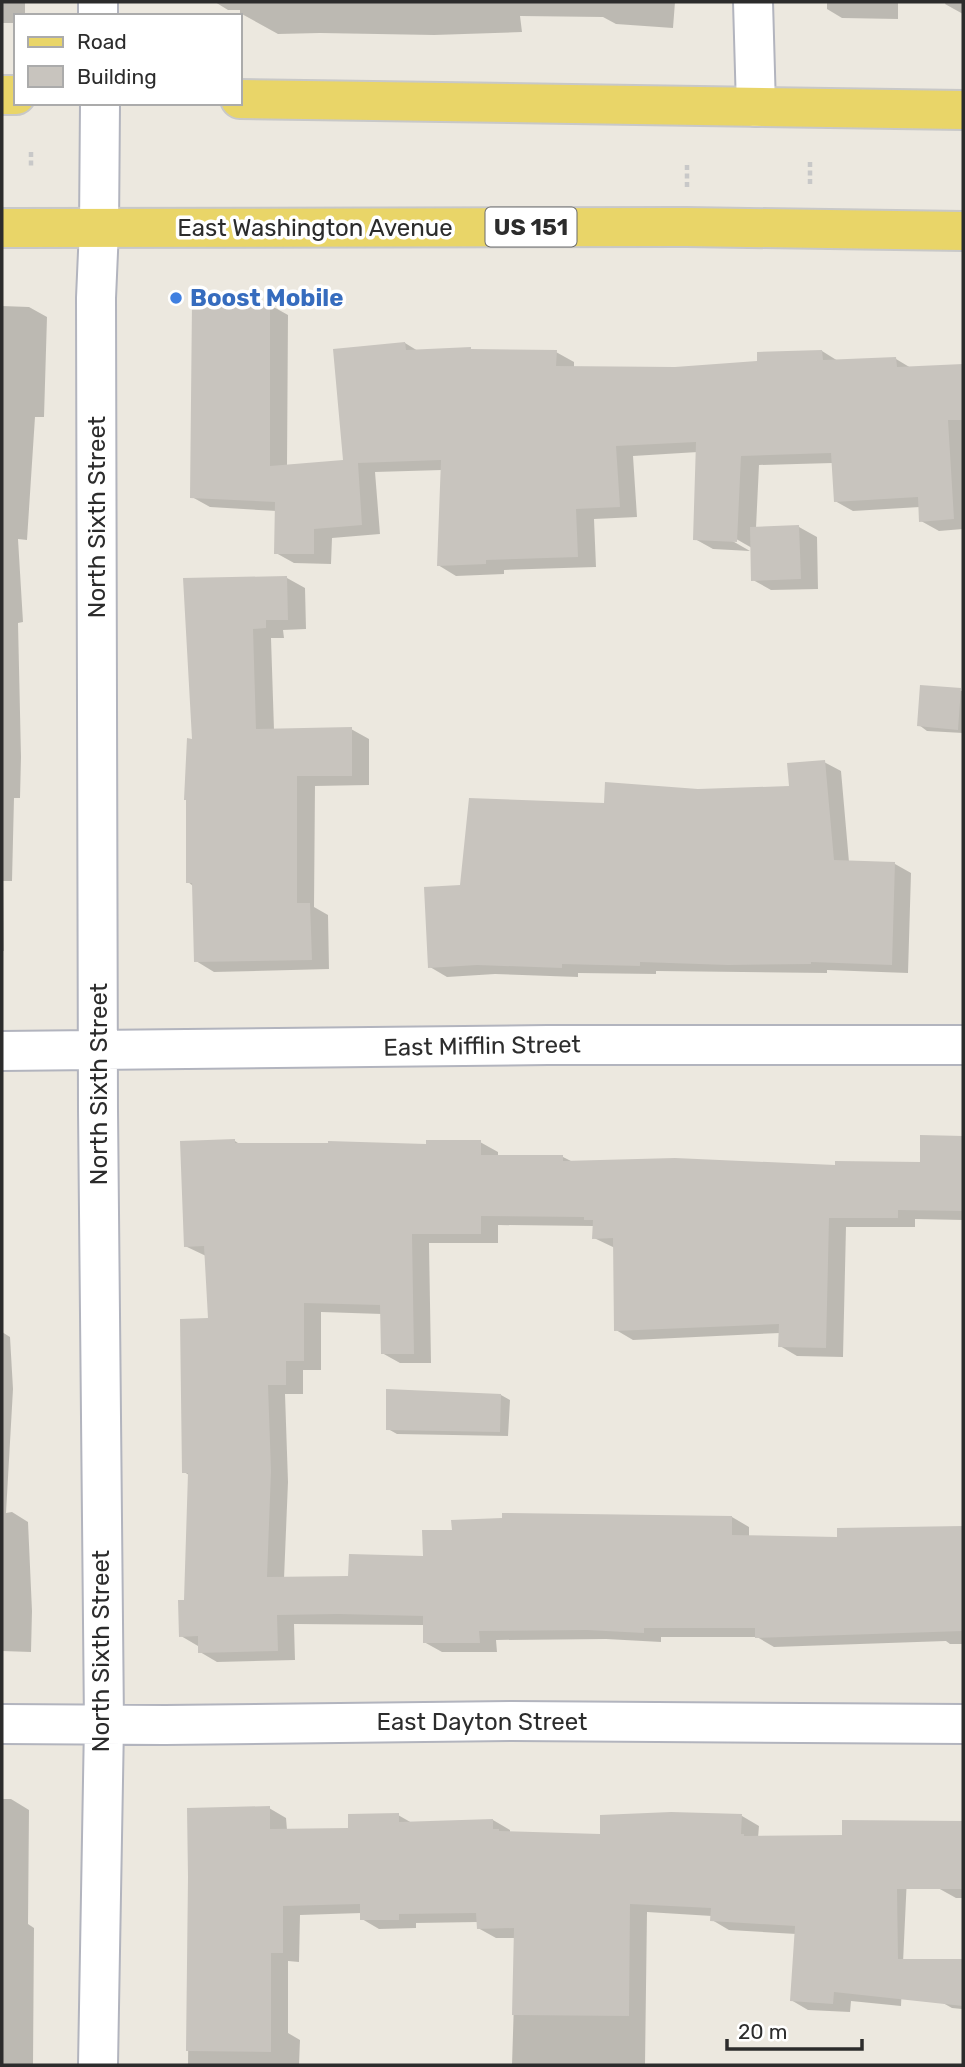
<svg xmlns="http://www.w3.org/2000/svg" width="965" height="2067" font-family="Rubik,sans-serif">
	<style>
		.shadow { fill: #0003 }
		.building { fill: #c8c4be }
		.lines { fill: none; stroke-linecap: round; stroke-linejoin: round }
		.minor-casing { stroke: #b2b4be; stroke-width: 42 }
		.tertiary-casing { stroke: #b2b4be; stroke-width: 42 }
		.primary-casing { stroke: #c8c8c8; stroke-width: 42 }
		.path { stroke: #c8c8c8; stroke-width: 4.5; stroke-dasharray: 5 3.5; stroke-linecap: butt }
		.minor { stroke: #fff; stroke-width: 38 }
		.tertiary { stroke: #fff; stroke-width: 38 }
		.primary { stroke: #e9d568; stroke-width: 38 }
		.shop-dot { fill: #3f7fe0; stroke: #fff; stroke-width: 2.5 }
		.labels { text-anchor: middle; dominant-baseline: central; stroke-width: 7; stroke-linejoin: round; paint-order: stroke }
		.shield { fill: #fff; stroke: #6b6b6b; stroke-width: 2 }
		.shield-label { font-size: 23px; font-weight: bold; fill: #2c2c2c }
		.street-label { font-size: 24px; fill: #2c2c2c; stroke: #fff }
		.shop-label { font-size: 24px; font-weight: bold; fill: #366cbe; stroke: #fff; text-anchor: start }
	</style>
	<rect width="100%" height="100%" fill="#ece8df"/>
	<!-- shadow -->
	<path class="shadow" d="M2 2H25V16H16V23H2Z
		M215 2H675L673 28 616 24 603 17 520 16 522 32 434 35 320 33 278 34 240 13V10H228Z
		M827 2H898V19L842 18 827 9Z
		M946 2H963V14L945 4Z
		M270 305 288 315 287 466 345 462 405 343 418 351 471 349 474 351 556 352 574 362V368L675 369 759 362 822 351 838 361 896 359 911 368 963 366V529L939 531 921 521 920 507 853 511 835 501 833 463 759 465 756 528 799 527 817 537 818 589 771 590 753 580 752 548 731 536 729 539 750 551 713 549 695 539 698 452 633 456 637 517 594 519 596 567 504 570V574L456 576 438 565 442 470 375 472 380 534 332 538 331 564 294 563 276 553 277 511 210 507 192 497Z
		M2 306 29 307 47 317 44 417H35L27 540 18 539 23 622 18 623 21 757 20 798H14L12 881H3L4 951H2Z
		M287 578 305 588 306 629 283 630 284 638H271L274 730 351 729 369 739V785L315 786 314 907 328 915 329 969 214 972 196 961 193 886 188 882 194 740 185 580Z
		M922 687 963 691V733L927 731 919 725Z
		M824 762 841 771 849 862 895 864 911 873 908 973 827 970V973L656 971V974L578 973V977L495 974 447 977 430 967 462 887 605 805 698 791 791 788Z
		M922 1137 963 1138V1220L915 1219V1227H846L843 1357 797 1356 780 1346V1333L633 1340 616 1330 615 1248 594 1238V1226L498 1225V1243H429L431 1363H400L382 1353V1314L321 1312V1370H303V1394H285L288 1482 284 1579 350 1577 424 1558 732 1517 749 1527V1537L839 1538 838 1530 963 1528V1644H950L946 1641 774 1647 757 1637H661V1642L606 1639 496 1640 497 1652H442L424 1642V1625L294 1624 295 1660 217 1662 200 1652 198 1646 181 1636 186 1601 189 1475 184 1472 210 1320 206 1256 185 1246 235 1141 241 1145 428 1146 480 1142 498 1152V1157H563L573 1162 837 1166 921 1163Z
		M2 1255 3 1256 2 1297Z
		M2 1332 10 1337 13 1389 6 1513 12 1512 28 1522 32 1611 31 1652 2 1651Z
		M501 1395 510 1400 508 1436 397 1434 388 1429Z
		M2 1799H11L29 1810 28 1924 34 1928 33 2064 2 2065Z
		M269 1808 286 1818 287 1830H349L398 1815 412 1823 493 1820 510 1830V1833L602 1836 742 1816 759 1826 758 1838 844 1837V1822L963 1823V1898H956L938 1888 907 1877 901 2006 851 2001 850 2012 808 2010 791 2000 796 1934 729 1930 712 1920V1916L647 1912 645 2065H512L516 1938H496L478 1928V1922L416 1923V1928L379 1929 362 1919V1913L300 1915 299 1962 288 1961V2033L300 2040 299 2065H188L190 1877Z
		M941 1960H963V2012L962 2009 952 2008 943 2003Z"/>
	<!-- building -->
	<path class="building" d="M192 303H270V466L343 460 333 349 405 342 406 350 471 347V349L557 350 556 366 675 367 757 361V352L822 350 823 360 896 357 897 367 963 364V420H948L954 519 919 522 918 497 834 502 831 453 741 456 737 542 693 540 696 442 616 446 620 507 576 509 578 557 486 560V564L437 566 441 460 358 463 362 525 314 529V554H274L275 502 190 498Z
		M799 525 801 579 751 581 750 527Z
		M287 576 288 620H266V628L253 629 256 729 352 727V776H297V903H310L312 960 194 962 192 883H186V800H184L187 738 192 739 183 578Z
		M920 685 961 688 958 730 917 726Z
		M825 760 834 860 895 862 892 965 811 962V964L728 965 640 962V966L562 964V968L477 965 428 968 424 887 460 885 469 798 604 803 605 782 698 789 789 786 787 763Z
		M920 1135 963 1136V1211L898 1210V1218H829L826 1348 778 1347 779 1324 614 1331 613 1238 592 1239 593 1220H584V1217L481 1216V1234H412L414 1354H381L380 1305 304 1303V1361H286V1385H268L271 1471 267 1577 348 1576 349 1554 423 1556 422 1530H452L451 1520 502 1518V1513L732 1516V1535L837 1537V1528L963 1526V1631L755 1638V1628H644V1633L587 1630 479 1631 480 1643H423V1616L338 1614 277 1615 278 1651 198 1653V1636L179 1637 178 1600H184L188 1473H182L180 1319 208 1318 204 1246 184 1247 180 1141 235 1139V1143H328V1141L426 1144V1140H481V1155H563V1161L675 1158 835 1165V1161L920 1162Z
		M386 1389 501 1394 500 1432 386 1430Z
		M270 1806V1829L348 1828V1814L399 1813V1822L493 1819V1829H499V1831L600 1834V1815L671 1812 742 1814 741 1834H744V1836L842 1835V1820L963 1821V1889H897L898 1959H963V2006L834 1992 833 2004 790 2001 795 1926 710 1921 711 1908 630 1904 629 2016 512 2015 514 1928 477 1929 476 1913 399 1914V1920H360V1904L283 1906V1953H271V2052L186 2051 188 1877 187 1808Z"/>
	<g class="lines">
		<defs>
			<path id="minor" d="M753 2 756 107
				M2 1051 548 1045H963
				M2 1724 165 1725 512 1721 963 1724
				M98 2065 104 1724 98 1110 96 298 99 229"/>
			<path id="tertiary" d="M98 2V16
				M99 229 100 103"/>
			<path id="primary" d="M2 95H16
				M240 99 963 110
				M2 228 686 227 963 231"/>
		</defs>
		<!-- minor casing -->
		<use href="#minor" class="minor-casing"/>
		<!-- tertiary casing -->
		<use href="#tertiary" class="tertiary-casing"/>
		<!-- primary casing -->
		<use href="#primary" class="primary-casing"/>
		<!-- path -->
		<path class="path" d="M31 152V168
			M810 162V184
			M687 187V163"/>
		<!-- minor -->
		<use href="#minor" class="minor"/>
		<!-- tertiary -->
		<use href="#tertiary" class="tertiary"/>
		<!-- primary -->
		<use href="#primary" class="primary"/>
	</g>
	<!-- markers -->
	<circle class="shop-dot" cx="176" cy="298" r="7"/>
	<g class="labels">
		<!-- shield labels -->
		<rect class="shield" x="485.5" y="207.5" width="91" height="39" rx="5"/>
		<g class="shield-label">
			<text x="531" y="227">US 151</text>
		</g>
		<!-- street labels -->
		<g class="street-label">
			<text x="315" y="228">East Washington Avenue</text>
			<text transform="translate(97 517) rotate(-90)">North Sixth Street</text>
			<text transform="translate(482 1046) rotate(-1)">East Mifflin Street</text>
			<text transform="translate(99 1084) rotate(-90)">North Sixth Street</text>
			<text transform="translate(101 1651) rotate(-90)">North Sixth Street</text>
			<text x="482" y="1722">East Dayton Street</text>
		</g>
		<!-- shop labels -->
		<g class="shop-label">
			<text x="190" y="298">Boost Mobile</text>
		</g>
	</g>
	<!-- border -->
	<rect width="965" height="2067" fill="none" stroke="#2c2c2c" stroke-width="7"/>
	<!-- legend -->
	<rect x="14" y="14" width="228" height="91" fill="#ffffff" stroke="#ababab" stroke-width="2"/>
	<rect x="28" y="37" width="35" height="10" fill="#e9d568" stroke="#ababab" stroke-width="2"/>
	<text x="77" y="49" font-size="21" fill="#2c2c2c">Road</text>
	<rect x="28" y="66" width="35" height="21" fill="#c8c4be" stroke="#ababab" stroke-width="2"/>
	<text x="77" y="84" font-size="21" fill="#2c2c2c">Building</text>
	<!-- scale -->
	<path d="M727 2039v10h135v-10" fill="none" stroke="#2c2c2c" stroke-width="3.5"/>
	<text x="738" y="2039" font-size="21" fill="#2c2c2c" stroke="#ffffff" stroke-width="5" paint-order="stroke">20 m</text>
</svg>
